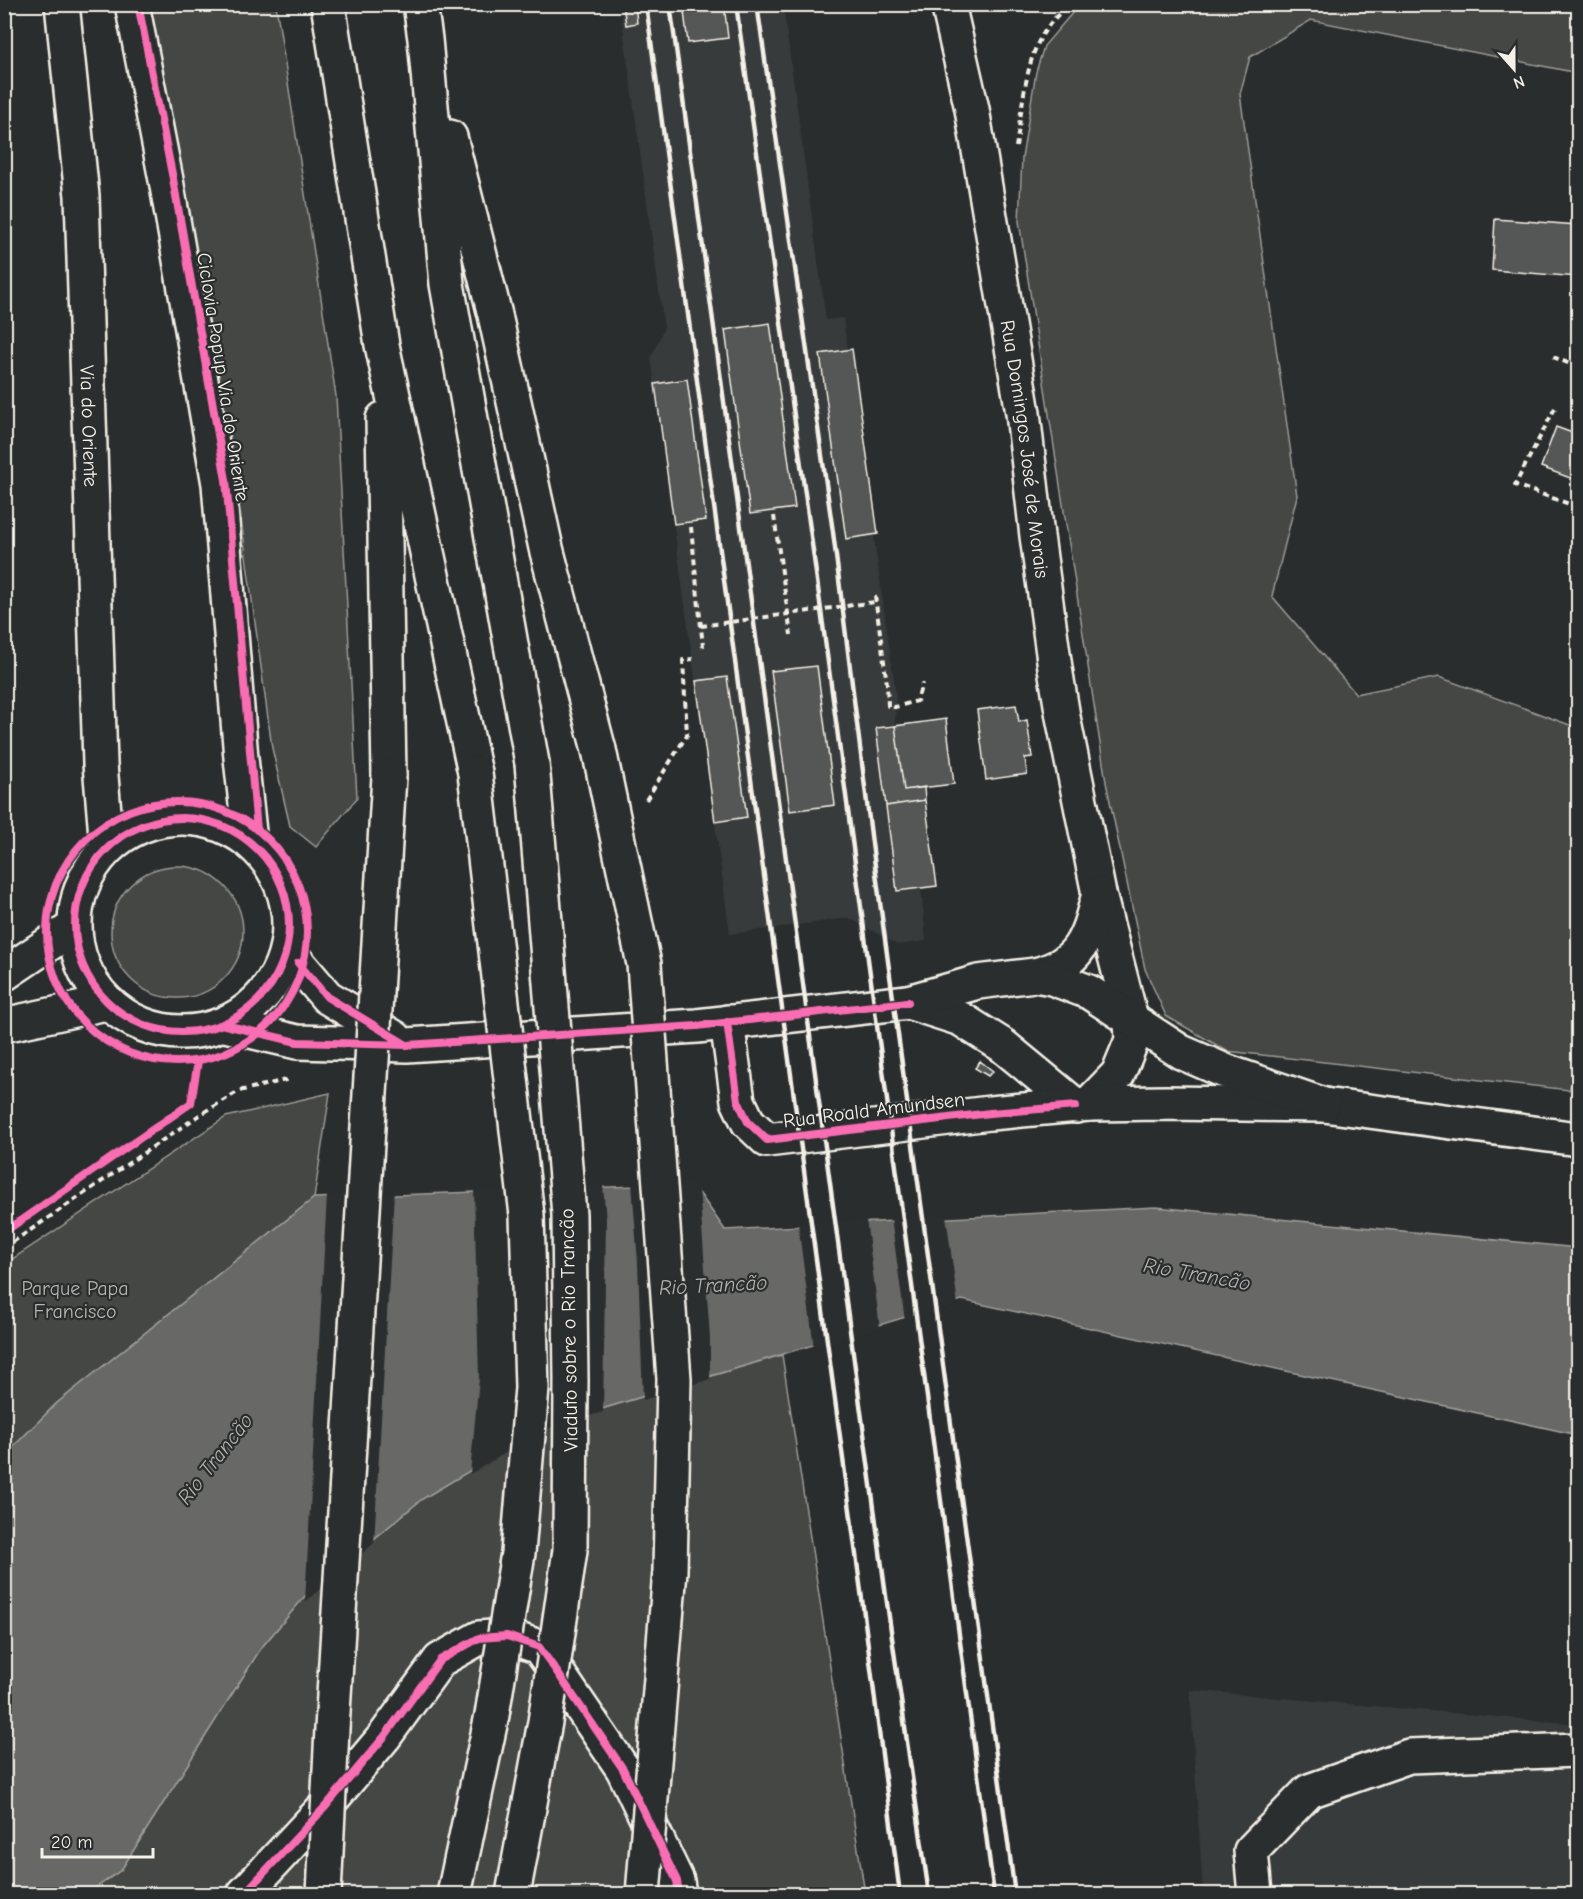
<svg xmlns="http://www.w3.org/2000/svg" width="1583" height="1899" font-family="'Comic Neue',sans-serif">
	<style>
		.built { fill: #373a3a }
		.green { fill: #444645; stroke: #9c9c96; stroke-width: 1.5 }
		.water { fill: #676866; stroke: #9f9f9a; stroke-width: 1.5 }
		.pier { fill: #2a2d2e }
		.building { fill: #555756; stroke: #f4f1e8; stroke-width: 1.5 }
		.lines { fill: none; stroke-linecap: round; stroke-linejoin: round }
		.minor-casing { stroke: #f4f1e8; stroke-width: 38 }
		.highway-casing { stroke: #f4f1e8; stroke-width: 38 }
		.path { stroke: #f4f1e8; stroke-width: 4; stroke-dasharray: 6 4.5; stroke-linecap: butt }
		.minor { stroke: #2a2d2e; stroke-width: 33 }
		.highway { stroke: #2a2d2e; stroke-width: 33 }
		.rail { stroke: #f4f1e8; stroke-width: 4.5 }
		.highway-bridge-casing { stroke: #f4f1e8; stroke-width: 38; stroke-linecap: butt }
		.path-bridge { stroke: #f4f1e8; stroke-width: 4; stroke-dasharray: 6 4.5; stroke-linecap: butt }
		.highway-bridge { stroke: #2a2d2e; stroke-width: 33 }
		.cycleway-casing { stroke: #2a2d2e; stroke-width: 11 }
		.cycleway { stroke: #f96db3; stroke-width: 8 }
		.labels { text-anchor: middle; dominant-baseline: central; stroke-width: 4.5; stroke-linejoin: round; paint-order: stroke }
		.street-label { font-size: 20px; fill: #f4f1e8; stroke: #2a2d2e }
		.park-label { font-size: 20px; fill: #b6b5af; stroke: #2a2d2e }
		.water-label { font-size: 21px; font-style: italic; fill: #b5b3ae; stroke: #2a2d2e }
	</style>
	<rect width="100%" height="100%" fill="#2a2d2e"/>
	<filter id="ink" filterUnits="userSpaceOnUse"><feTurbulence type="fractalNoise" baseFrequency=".0167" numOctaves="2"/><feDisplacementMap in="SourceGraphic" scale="12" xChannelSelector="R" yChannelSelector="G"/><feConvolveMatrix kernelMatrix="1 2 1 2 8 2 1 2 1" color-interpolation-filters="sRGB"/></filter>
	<g filter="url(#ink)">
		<!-- built -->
		<path class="built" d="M620 5H783L826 320 843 318 896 695 895 725 946 719 954 784 924 788 937 886 921 889 926 941 898 945 849 918 730 934 651 358 664 328Z
			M1190 1690 1578 1724V1894H1203Z"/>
		<!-- green -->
		<path class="green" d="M150 5H276L336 396 357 798 316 847 290 826 272 748 236 482Z
			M1196 5H1578V73L1311 20 1250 57 1240 94 1297 496 1272 596 1356 694 1439 677 1578 728V1067L1569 1090 1227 1051 1166 1016 1145 969 1106 782 1019 221 1022 158 1036 72 1044 46 1079 5H1142L1159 10Z
			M111 932a66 66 0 1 1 132 0a66 66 0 1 1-132 0Z
			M330 1093 314 1198 57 1403 5 1455V1264L226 1117Z
			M782 1355 865 1894H87L121 1870 261 1648 305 1596 422 1499 545 1426Z"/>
		<!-- water -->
		<path class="water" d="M693 1184 725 1230 1156 1207 1578 1248V1435L962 1300 545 1426 422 1499 305 1596 261 1648 121 1870 87 1894H5V1455L57 1403 314 1198Z"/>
		<!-- pier -->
		<path class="pier" d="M695 1182 699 1187 710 1337V1379L643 1400 638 1263 632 1184Z
			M603 1185 606 1221 603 1412 546 1429 470 1474 479 1378 474 1189Z
			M394 1192 374 1543 305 1602 327 1195Z
			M946 1215 958 1305 905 1321 891 1218Z
			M866 1219 880 1328 814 1348 798 1223Z"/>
		<!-- building -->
		<path class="building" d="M623 4H635L637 23 626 25Z
			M683 4H724L728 38 688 43Z
			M1495 219 1578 225V277L1492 270Z
			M770 323 795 508 750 514 725 330Z
			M852 349 878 534 846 539 820 354Z
			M687 379 706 520 674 524 655 384Z
			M1556 427 1578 435V481L1541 467Z
			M817 666 835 805 790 811 771 671Z
			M727 677 747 817 715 822 696 681Z
			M1016 705 1019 722 1027 720 1032 757 1025 758 1027 774 986 780 977 710Z
			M946 719 954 784 904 790 895 726Z
			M895 726 904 790 924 787 925 800 886 806 876 728Z
			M925 800 937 886 897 891 886 806Z
			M980 1061 993 1071 988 1076 975 1068Z"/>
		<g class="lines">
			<defs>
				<g id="minor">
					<path id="s1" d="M62 4 82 196 100 764 107 848"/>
					<path d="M132 4 166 180 219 484 241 758 250 841"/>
					<path id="s2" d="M948 4 972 109 1023 413 1037 536 1055 668 1063 717 1099 894 1131 1018 1132 1040 1118 1074 1089 1104"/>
					<circle cx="182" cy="925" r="107"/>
					<path d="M288 951 327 997 395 1038"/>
					<path d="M4 974 74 927"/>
					<path d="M1035 975C1082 964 1088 935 1099 894"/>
					<path d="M908 1002 961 1019 1002 1045 1076 1106"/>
					<path d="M727 1022 738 1101 748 1122 767 1140 990 1113 1089 1104 1166 1103 1324 1105 1578 1139"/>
					<path d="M4 1025 106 1003"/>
					<path d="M225 1025 297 1042 407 1045 697 1026 908 1002 978 982 1035 975 1052 978 1089 992 1181 1052 1225 1071 1324 1105"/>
					<path d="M244 1894 326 1806 384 1737 440 1660 479 1638 507 1636 539 1647 557 1672 623 1769 677 1881 679 1894"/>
					<path d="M1255 1894 1251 1851 1309 1791 1409 1756 1578 1750"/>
				</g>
				<path id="highway" d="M328 4 382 345 475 773
					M420 4 425 39 447 284 532 763
					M450 137 495 315 546 548 599 750
					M383 419 389 776"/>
			</defs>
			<!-- minor casing -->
			<use href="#minor" class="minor-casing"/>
			<!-- highway casing -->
			<use href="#highway" class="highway-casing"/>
			<!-- path -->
			<path class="path" d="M1016 147C1021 117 1025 67 1039 41 1046 26 1057 16 1068 4
				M1553 357 1578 367
				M1555 408 1515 485 1578 507
				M774 516 791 635
				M691 527 703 647
				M875 596 887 684 888 706 895 707 917 701 922 683
				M646 800 687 735 683 660 693 659
				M4 1248 198 1116 239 1091 290 1079"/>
			<!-- minor -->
			<use href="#minor" class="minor"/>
			<!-- highway -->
			<use href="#highway" class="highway"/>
			<!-- rail -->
			<path class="rail" d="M646 4 862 1599 900 1894
				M670 4 886 1596 929 1894
				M736 4 811 536 994 1894
				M757 4 833 532 873 851 1015 1894"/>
			<defs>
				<path id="highway-bridge" d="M599 750 644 964 674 1379 670 1571 643 1894
					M324 1894 332 1729 389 776
					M454 1894 492 1715 518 1553 532 1388 527 1215 475 773
					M513 1894 545 1722 570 1550 571 1380 569 1215 532 763"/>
			</defs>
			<!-- highway-bridge casing -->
			<use href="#highway-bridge" class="highway-bridge-casing"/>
			<!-- path-bridge -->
			<path class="path-bridge" d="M701 626 875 602"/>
			<!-- highway-bridge -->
			<use href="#highway-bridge" class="highway-bridge"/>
			<defs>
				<path id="cycleway" d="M138 4 173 179 226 480 257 830
					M47 932a130 130 0 1 1 260 0a130 130 0 1 1-260 0Z
					M75 925a107 107 0 1 1 214 0a107 107 0 1 1-214 0Z
					M298 963 327 997 405 1044
					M727 1022 738 1101 748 1122 767 1140 990 1113 1076 1106
					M225 1025 297 1042 407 1045 697 1026 908 1002
					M4 1232 191 1103 198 1061
					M244 1894 326 1806 384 1737 440 1660 479 1638 507 1636 539 1647 557 1672 623 1769 677 1881 679 1894"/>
			</defs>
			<!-- cycleway casing -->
			<use href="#cycleway" class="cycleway-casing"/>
			<!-- cycleway -->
			<use href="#cycleway" class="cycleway"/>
		</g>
	</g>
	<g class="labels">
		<!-- street labels -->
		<g class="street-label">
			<text transform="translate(223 377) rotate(81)">Ciclovia Popup Via do Oriente</text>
			<text stroke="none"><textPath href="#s1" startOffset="423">Via do Oriente</textPath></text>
			<text stroke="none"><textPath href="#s2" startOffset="452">Rua Domingos José de Morais</textPath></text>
			<text transform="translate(874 1110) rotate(-7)">Rua Roald Amundsen</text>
			<text transform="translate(569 1330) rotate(-91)">Viaduto sobre o Rio Trancão</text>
		</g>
		<!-- park labels -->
		<g class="park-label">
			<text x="75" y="1288">Parque Papa<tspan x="75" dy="23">Francisco</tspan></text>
		</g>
		<!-- water labels -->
		<g class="water-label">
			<text transform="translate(1197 1274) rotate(10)">Rio Trancão</text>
			<text transform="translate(713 1285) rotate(-3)">Rio Trancão</text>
			<text transform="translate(215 1459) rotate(-52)">Rio Trancão</text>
		</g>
	</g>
	<!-- margin -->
	<rect width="1583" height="1899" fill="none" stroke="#2a2d2e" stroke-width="24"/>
	<rect x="12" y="12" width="1559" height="1875" fill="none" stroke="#f4f1e8" stroke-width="2" filter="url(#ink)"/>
	<!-- north arrow -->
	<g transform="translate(1514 69) rotate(159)" stroke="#2a2d2e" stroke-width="4.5" paint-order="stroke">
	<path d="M0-4.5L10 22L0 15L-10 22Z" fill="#f4f1e8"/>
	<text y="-9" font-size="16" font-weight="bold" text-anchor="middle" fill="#f4f1e8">N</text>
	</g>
	<!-- scale -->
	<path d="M42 1848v9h111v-9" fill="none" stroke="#f4f1e8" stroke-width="3"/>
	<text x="51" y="1848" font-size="18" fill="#f4f1e8" stroke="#2a2d2e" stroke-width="4.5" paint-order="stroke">20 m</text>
</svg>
